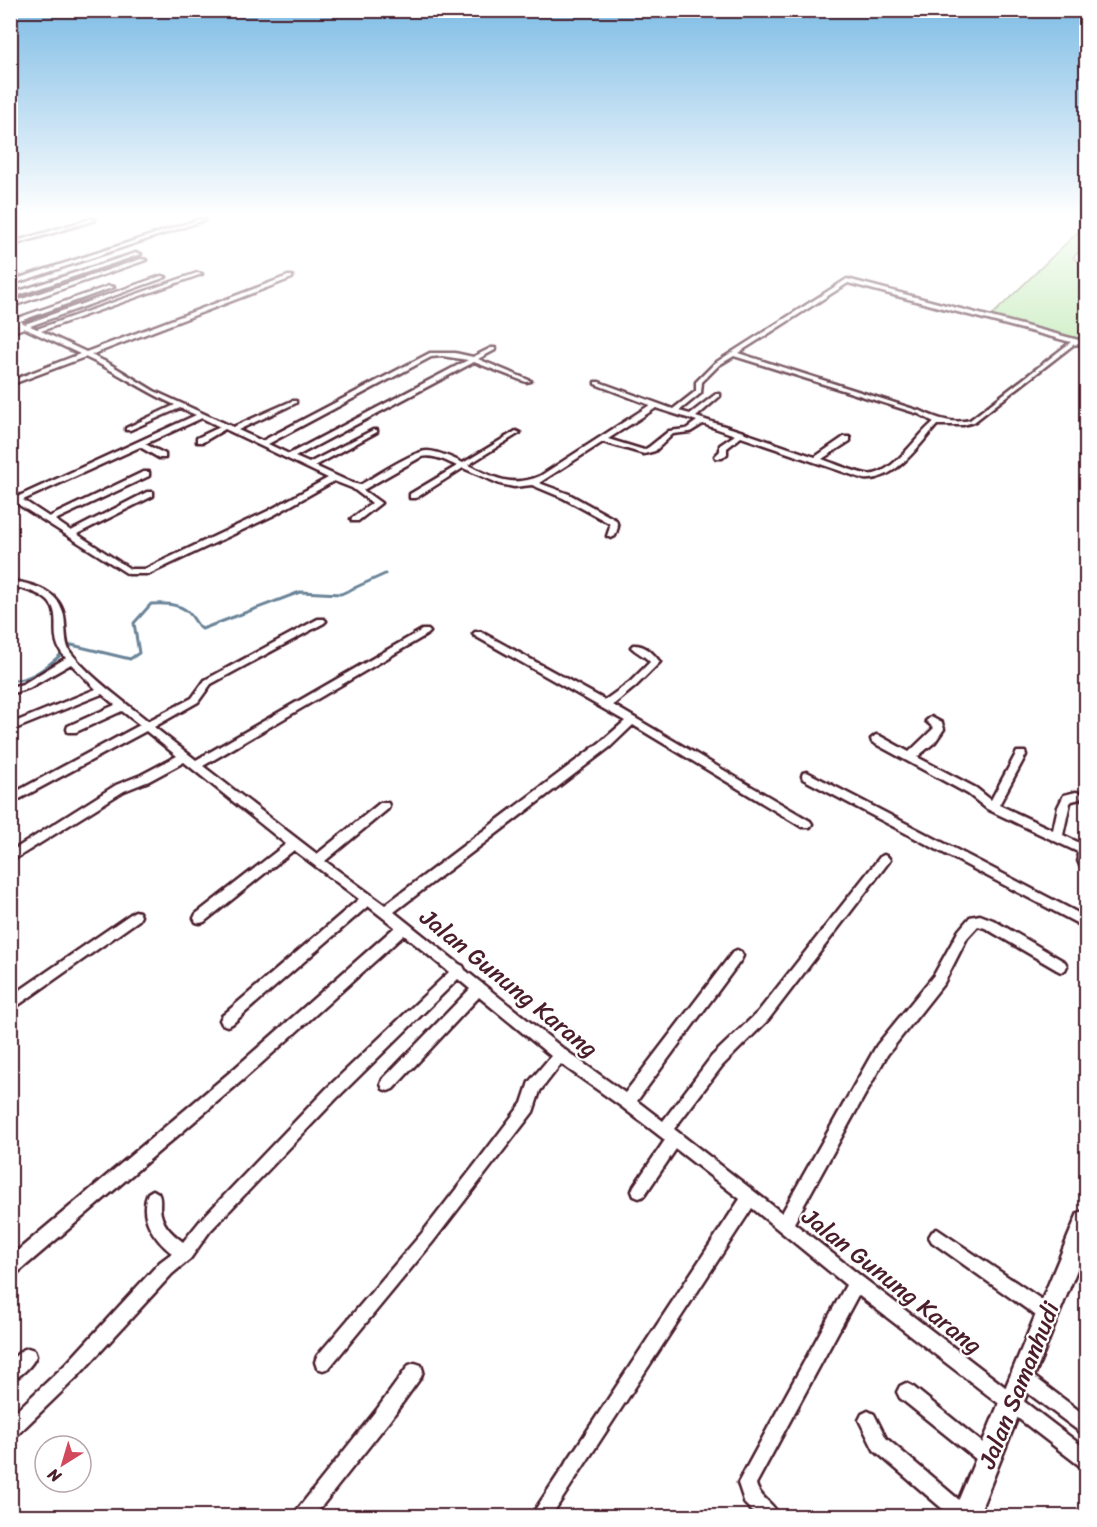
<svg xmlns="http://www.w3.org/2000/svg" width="1097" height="1527" font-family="Sriracha,sans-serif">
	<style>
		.green { fill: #b5e6a6; stroke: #808268; stroke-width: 1.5 }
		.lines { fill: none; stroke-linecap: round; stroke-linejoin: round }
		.stream { stroke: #6a8498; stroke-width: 3 }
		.street-casing { stroke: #4a1f2b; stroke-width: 5 }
		.secondary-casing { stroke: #4a1f2b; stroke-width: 5 }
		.street { fill: #fff; fill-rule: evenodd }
		.secondary { fill: #fff; fill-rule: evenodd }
		.labels { text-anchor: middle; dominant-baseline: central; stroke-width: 4.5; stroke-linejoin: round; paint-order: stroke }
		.near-street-label { font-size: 24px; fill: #4a1f2b; stroke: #fff }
	</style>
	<rect width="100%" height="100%" fill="#fff"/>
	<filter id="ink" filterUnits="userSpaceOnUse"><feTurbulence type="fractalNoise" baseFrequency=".0167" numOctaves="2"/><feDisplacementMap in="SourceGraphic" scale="12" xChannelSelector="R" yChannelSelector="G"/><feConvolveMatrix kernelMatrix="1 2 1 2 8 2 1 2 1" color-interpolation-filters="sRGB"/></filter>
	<g filter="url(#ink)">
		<!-- green -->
		<path class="green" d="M1086 224V246L1073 257 1081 264H1086V342L990 317Z"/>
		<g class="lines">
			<!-- stream -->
			<path class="stream" d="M10 680C34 682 55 659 72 645L130 659 139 653 134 623 151 604C164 603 180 603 189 613 195 619 196 625 202 629L300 592 341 594 385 574"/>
			<defs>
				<path id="street" d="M10 215H20L10 218Z
					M91 219 95 220 10 246V243Z
					M201 219 205 220 10 285V281Z
					M136 253 141 254 10 298V294Z
					M141 259 146 260 10 307V303Z
					M197 273 202 274 41 331 86 352 288 276H292V278L91 355 108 363 154 391 233 427 292 401H296V403L238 430 262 441 430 353H455L473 357 491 348H495V350L478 359 531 381 526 382 474 362 295 457 309 463 373 430H377V432L315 466 352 483 360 485C374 477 413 451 427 451 438 451 452 458 463 463L516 431 520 433 518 434 468 465C494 478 512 488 540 476L650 405 595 384V382H599L673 409 696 391V382L715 363 847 279 1086 342V346L1078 344 1073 345 974 422 963 425H937C919 445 895 482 864 479L741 437 727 448V454L722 458H716L715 456 720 451V445L735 435 703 424 690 432 673 434 655 451 644 454 603 442 539 483 569 494 616 520 618 527 615 536 611 538 607 536 610 527 609 523 563 498 532 485 514 487 500 484 463 468 416 498H410V494L457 466C446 461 433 454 421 457L363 490 381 503 358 521H352L351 519 372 503 352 488 334 481 274 515 149 574H128L16 503H11L10 494 17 497 196 415 180 408 130 430H126V428L175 405C144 391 116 371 85 357L10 385V381L80 354 24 328 10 333V329L19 326 10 323V317L15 319 109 286 114 287 20 321 25 324 161 276 166 277 30 326 37 329ZM848 283 1071 342 970 420C953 424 938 419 923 412L738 353ZM442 356 468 360 289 454 268 444 431 357ZM734 356 919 414 934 422C917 434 891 479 866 474 851 471 836 464 822 459L850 441V437H844L815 457 745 433 744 432 740 431 696 417 720 396V394H716L690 414 679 411 701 393 702 382 719 365ZM656 408 697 421 686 429 669 431 649 447 644 450 608 439ZM202 418 220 427 197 438V442H203L225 429 328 478 268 511 145 569H130L77 534 153 496V492H147L71 531 55 520 149 476V472H143L49 517 23 500 140 447 159 458H165V454L145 444Z
					M10 580C38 586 65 592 65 626 66 635 65 645 71 653 92 679 122 700 148 721L192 698 205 680 318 619H324L326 621 324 623 211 684 198 702 154 727 196 760 422 630H428L430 632 428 634 203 766 317 854 380 803H388L389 806 388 809 325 861 385 905 602 741 625 721 475 636 473 634 475 632H481L605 700 630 682 650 662C644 655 637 653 631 647L633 645C645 644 653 653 660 662L636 686 613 705 810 821 812 824 810 827H802L633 725 610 747 394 912 459 964 463 966 465 970 565 1050 625 1093 733 952 737 950 741 952 743 956 741 960 637 1101 663 1121 712 1056 758 1012 880 857 884 855 888 857 890 860 888 863 768 1020 722 1066 674 1129 782 1213 877 1045 934 975 959 930 970 917 980 915 993 920 1065 962 1067 966 1065 970 1061 972 1057 970 985 928 978 926 967 938 944 983 887 1055 794 1223 862 1277 1086 1449V1469L1080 1466 858 1295 756 1484C759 1498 775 1504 779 1516H757L745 1504 738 1483 846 1285 752 1208 551 1516H532L535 1510 740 1199 676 1149 644 1196 639 1198 634 1196 632 1191 634 1186 665 1140 622 1107 561 1064 540 1091 533 1112 432 1243 329 1368 323 1370 317 1368 315 1362 317 1356 422 1233 481 1157 522 1103 529 1082 551 1056 479 997 393 1089 388 1091 383 1089 381 1084 383 1079 470 989 458 979 336 1099 210 1231 190 1259 172 1274 79 1375 16 1436 10 1439V1417L67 1363 160 1262 172 1253C154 1239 138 1216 148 1193L153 1190 158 1193C161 1198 160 1202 160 1208 161 1224 171 1233 183 1242L200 1221 326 1089 449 972 404 935 245 1078 16 1274 10 1276V1257L235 1068 395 927 368 906 232 1024 227 1026 222 1024 220 1020 222 1016 359 899 294 850 204 922 200 923 196 922 194 918 196 914 286 844 184 762 149 781 124 791 10 862V852L116 785 141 775 177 756 146 731 10 804V795L140 725 122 711 76 732H68L67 729 68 726 115 705 102 694 10 731V724L96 689 71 664 29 688 10 694V687L23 684 66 658C38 629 84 600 10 586Z
					M931 717 942 723 944 729 935 742 917 757 976 788 991 800 1017 752H1025L1026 755 999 805 1053 830 1058 807 1064 795 1076 792 1080 793 1081 796 1080 799 1072 801 1070 803 1063 835 1086 846V869C1078 867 1077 860 1078 852L987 809 968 794 872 742 871 739 876 735 880 736 909 752 934 728 926 721Z
					M807 772 1086 917V928L803 779 802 776 803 773Z
					M135 911 139 912 141 916 139 920 10 1011V997Z
					M937 1229 1054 1308 1056 1314 1054 1320 1048 1322 1042 1320 932 1242 929 1237 932 1232Z
					M28 1348 34 1350 36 1356C32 1366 20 1377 10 1381V1361L22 1350Z
					M415 1363 421 1365 423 1371 421 1377 390 1420 314 1516H294L297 1510 378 1408 409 1365Z
					M1022 1370 1028 1372 1086 1416V1434L1080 1432 1016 1384 1014 1378 1016 1372Z
					M906 1383 912 1386 994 1452 997 1458 994 1464 988 1467 982 1464 900 1398 897 1392 900 1386Z
					M868 1411 874 1414 886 1438 971 1510 974 1516H951L874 1450 859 1420 862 1414Z"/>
				<path id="secondary" d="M1086 1210V1247L978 1516H952L1078 1213Z"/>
			</defs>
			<!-- street casing -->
			<use href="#street" class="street-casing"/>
			<!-- secondary casing -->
			<use href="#secondary" class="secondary-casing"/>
			<!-- street -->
			<use href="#street" class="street"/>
			<!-- secondary -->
			<use href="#secondary" class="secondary"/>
		</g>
	</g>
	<!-- sky -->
	<linearGradient id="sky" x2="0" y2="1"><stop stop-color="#7ebce5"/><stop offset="0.5" stop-color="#fff"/><stop offset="1" stop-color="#fff" stop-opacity="0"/></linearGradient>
	<rect width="1097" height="429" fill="url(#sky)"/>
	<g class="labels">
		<!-- near-street labels -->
		<g class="near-street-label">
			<text transform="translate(509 983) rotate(39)">Jalan Gunung Karang</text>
			<text transform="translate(892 1281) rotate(38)">Jalan Gunung Karang</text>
			<text transform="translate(1019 1385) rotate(-68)">Jalan Samanhudi</text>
		</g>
	</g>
	<!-- margin -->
	<rect width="1097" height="1527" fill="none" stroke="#fff" stroke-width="36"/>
	<rect x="18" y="18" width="1061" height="1491" fill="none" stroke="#4a1f2b" stroke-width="2" filter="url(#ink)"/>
	<!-- north arrow -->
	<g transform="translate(63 1464) rotate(217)"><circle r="28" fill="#ffffff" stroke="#b7a5aa" stroke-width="1.5"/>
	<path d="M0-4.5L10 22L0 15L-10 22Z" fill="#d1495b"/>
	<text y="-9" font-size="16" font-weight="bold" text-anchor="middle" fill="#4a1f2b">N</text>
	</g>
</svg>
